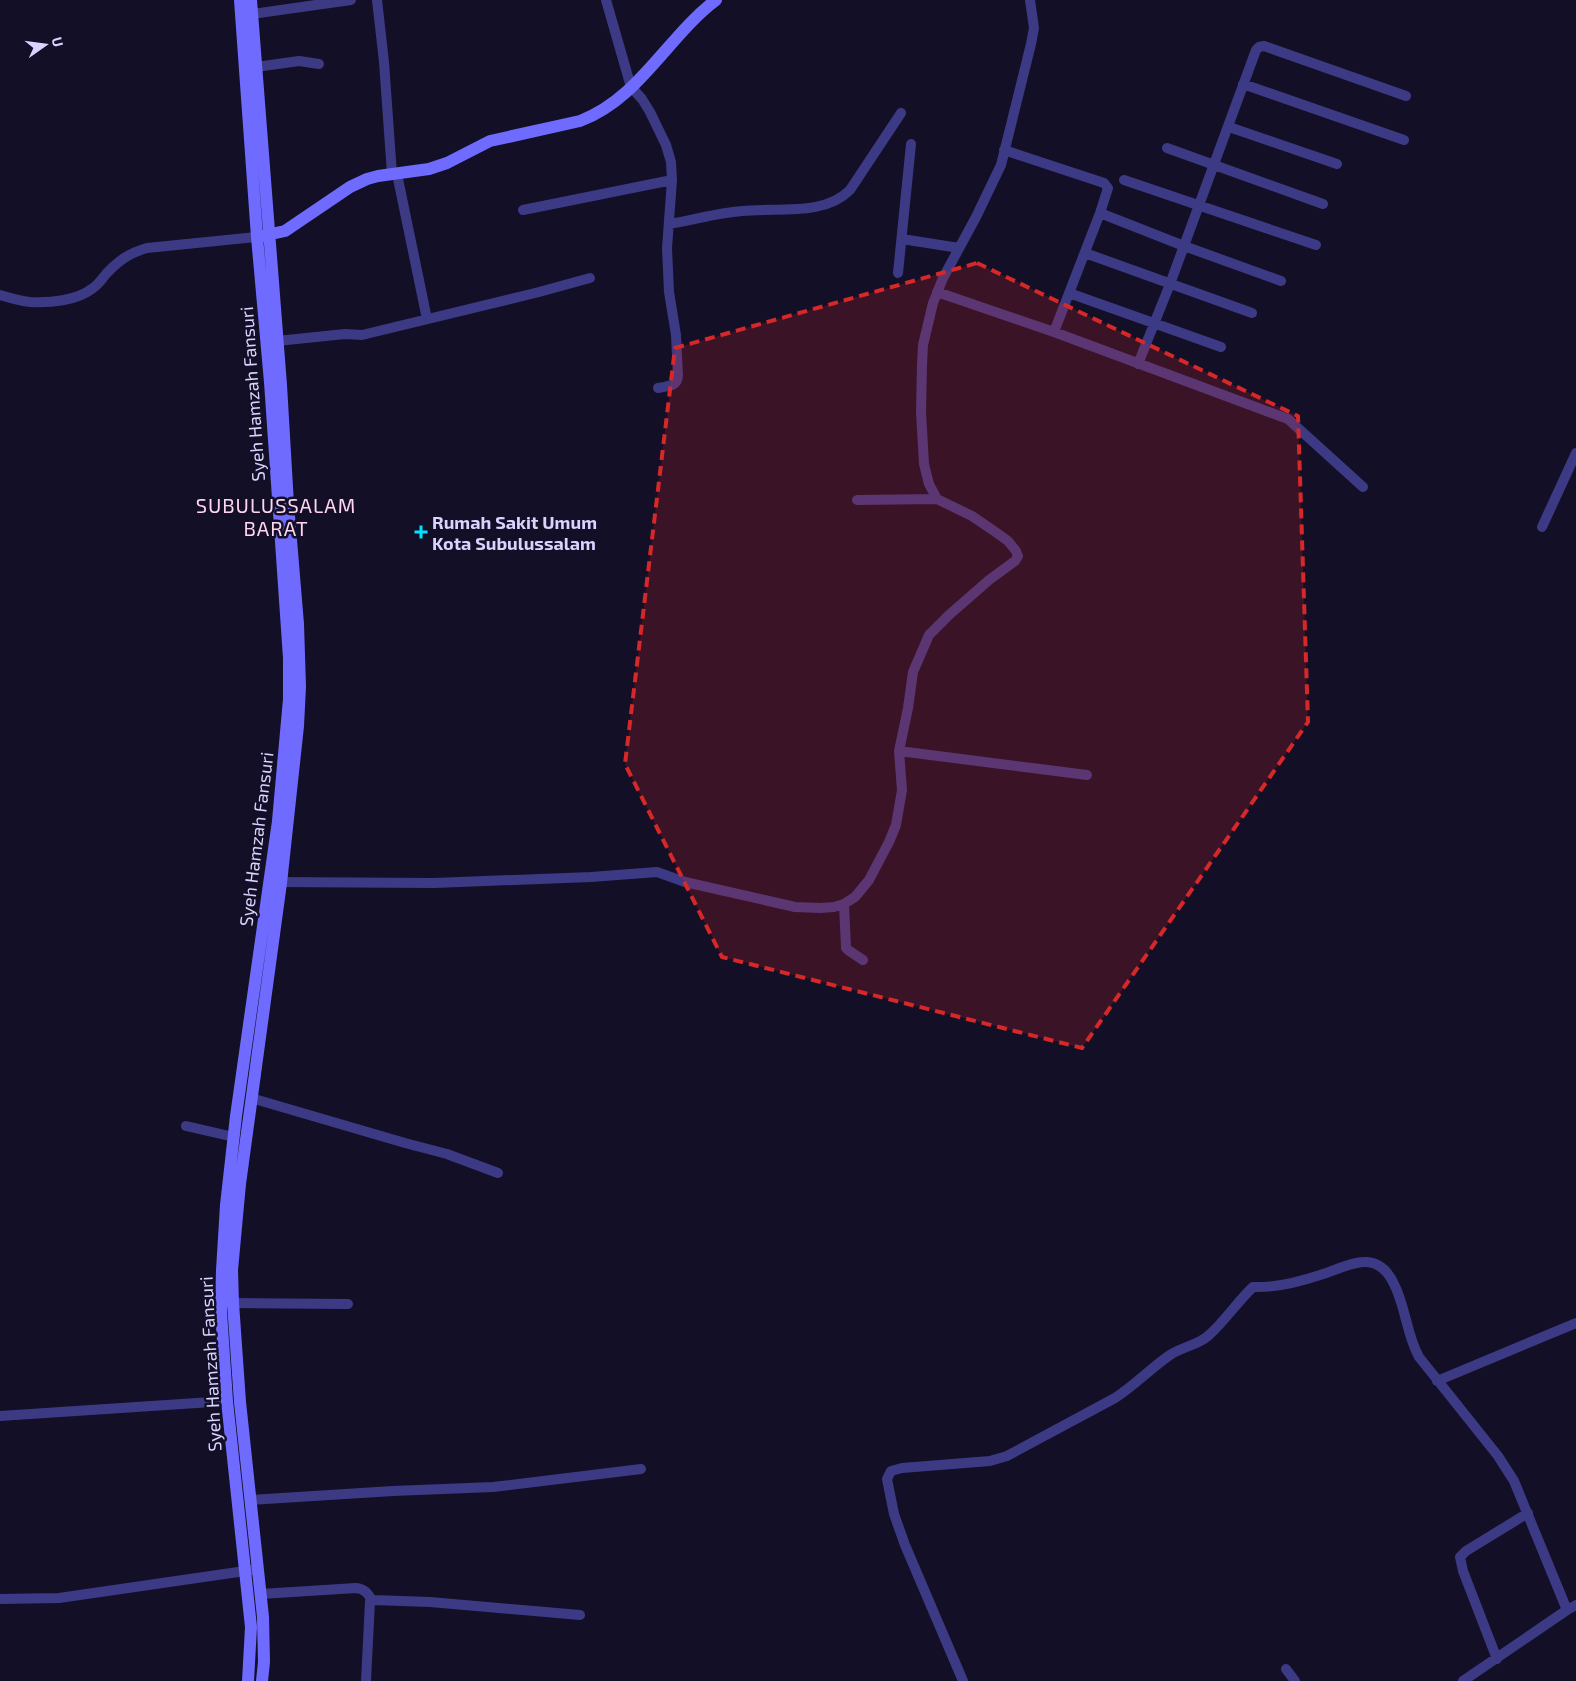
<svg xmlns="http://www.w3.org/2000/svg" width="1576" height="1681" font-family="'Exo 2',sans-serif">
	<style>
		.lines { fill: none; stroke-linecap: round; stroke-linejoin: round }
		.street { stroke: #3d3a85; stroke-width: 10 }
		.secondary { stroke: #6f6bff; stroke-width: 12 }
		.marked { fill: #d62828; fill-opacity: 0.2; stroke: #d62828; stroke-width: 4; stroke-dasharray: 10 6; stroke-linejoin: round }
		.poi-dot { fill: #00e5ff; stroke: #130f26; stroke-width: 2 }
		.labels { text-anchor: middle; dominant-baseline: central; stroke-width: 5; stroke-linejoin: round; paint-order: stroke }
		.street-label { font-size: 18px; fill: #d9d4ff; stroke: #130f26 }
		.poi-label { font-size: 18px; font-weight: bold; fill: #d9d4ff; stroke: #130f26; text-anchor: start }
		.quarter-label { font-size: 20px; letter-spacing: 1px; fill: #ffd6f0; stroke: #130f26 }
	</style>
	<rect width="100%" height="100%" fill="#130f26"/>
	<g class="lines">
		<!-- street -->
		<path class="street" d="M377 0 384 62 392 174
			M606 0 631 87 642 99 650 112 666 145 671 162 672 180 667 248 669 292 676 335 678 376C677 387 667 386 658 388
			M252 14 351 0
			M256 67 299 61 319 64
			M1243 84 1404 140
			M1229 127 1337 164
			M1167 148 1323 204
			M1004 150 1104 183 1108 188 1100 213 1054 332
			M397 174 427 319
			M1124 180 1316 245
			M523 210 672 180
			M1100 213 1184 246 1281 281
			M669 224C693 220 717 213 742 211 777 207 823 217 850 190L901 113
			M902 239 959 248
			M1085 253 1252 313
			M898 273 911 144
			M937 292 1054 332 1288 419 1363 487
			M1069 293 1221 347
			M0 295C10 298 20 301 30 302 49 303 77 301 93 288 98 285 102 279 106 274 118 261 129 253 147 248L257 237
			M277 341 345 334 362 335 539 292 590 278
			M1138 364 1170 284 1256 50 1259 47 1264 46 1406 96
			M857 500 937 499
			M1542 527 1576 453
			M899 751 1087 775
			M275 882 434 883 591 877 657 872 685 882 795 907 820 908 834 907 844 904 855 897 869 880 889 842 896 825 902 790 899 751 908 708 913 672 929 635 949 615 989 580 1015 561 1018 556 1016 551 1008 541 994 531 972 516 937 499 929 484 924 464 921 412 922 365 923 345 933 303 943 278 976 217 1001 165 1031 44 1034 28 1030 0
			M844 904 846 948 848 950 863 960
			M251 1098 405 1143 447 1154 498 1173
			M186 1126 234 1137
			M233 1303 348 1304
			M1437 1381 1576 1323
			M0 1416 227 1401
			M251 1500 393 1491 493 1487 641 1469
			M261 1594 356 1588C365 1589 367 1593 372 1600L370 1601 366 1681
			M0 1599 59 1598 252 1570
			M372 1600 430 1602 580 1615
			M1567 1610 1576 1605
			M1497 1659 1463 1571 1460 1557 1466 1551 1528 1513
			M1286 1669 1295 1681
			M963 1681 905 1545 894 1514 887 1479 891 1471 902 1468 990 1461 1007 1456 1115 1398C1135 1385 1151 1368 1170 1355 1182 1347 1198 1345 1208 1336 1225 1321 1237 1302 1253 1287 1276 1288 1299 1282 1320 1275 1347 1267 1375 1247 1393 1282 1406 1306 1406 1334 1419 1357L1498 1456 1514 1481 1567 1610 1463 1681"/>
		<!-- secondary -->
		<path class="secondary" d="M240 0 257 237 270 382 289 658V699L278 821 236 1116 226 1205 222 1270 221 1312 227 1401 251 1627 248 1681
			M251 0 281 385 288 504 298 624 300 687 298 726 281 883 240 1184 232 1270 233 1303 240 1402 263 1617 264 1662 262 1681
			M262 236 285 231 350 187 367 179 378 176 429 169 447 163 490 141 580 121C639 99 668 36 716 0"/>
	</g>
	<!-- marked area -->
	<path class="marked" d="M977 263 1298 416 1308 722 1082 1048 722 957 625 764 675 348Z"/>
	<!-- markers -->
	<path class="poi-dot" d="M418.5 524.5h5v5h5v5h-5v5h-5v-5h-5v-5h5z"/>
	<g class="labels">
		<!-- street labels -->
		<g class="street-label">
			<text transform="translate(252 394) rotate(-94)">Syeh Hamzah Fansuri</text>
			<text transform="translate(256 839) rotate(-83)">Syeh Hamzah Fansuri</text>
			<text transform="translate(210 1364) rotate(-93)">Syeh Hamzah Fansuri</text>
		</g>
		<!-- poi labels -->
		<g class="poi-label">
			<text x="432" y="522">Rumah Sakit Umum<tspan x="432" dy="21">Kota Subulussalam</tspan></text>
		</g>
		<!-- quarter labels -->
		<g class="quarter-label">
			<text x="276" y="505">SUBULUSSALAM<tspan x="276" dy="23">BARAT</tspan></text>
		</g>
	</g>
	<!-- north arrow -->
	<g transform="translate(45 45) rotate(76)" stroke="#130f26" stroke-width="4" paint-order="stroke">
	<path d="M0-4L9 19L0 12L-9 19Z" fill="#d9d4ff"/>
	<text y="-8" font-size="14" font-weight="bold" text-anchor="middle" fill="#d9d4ff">U</text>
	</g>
</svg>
